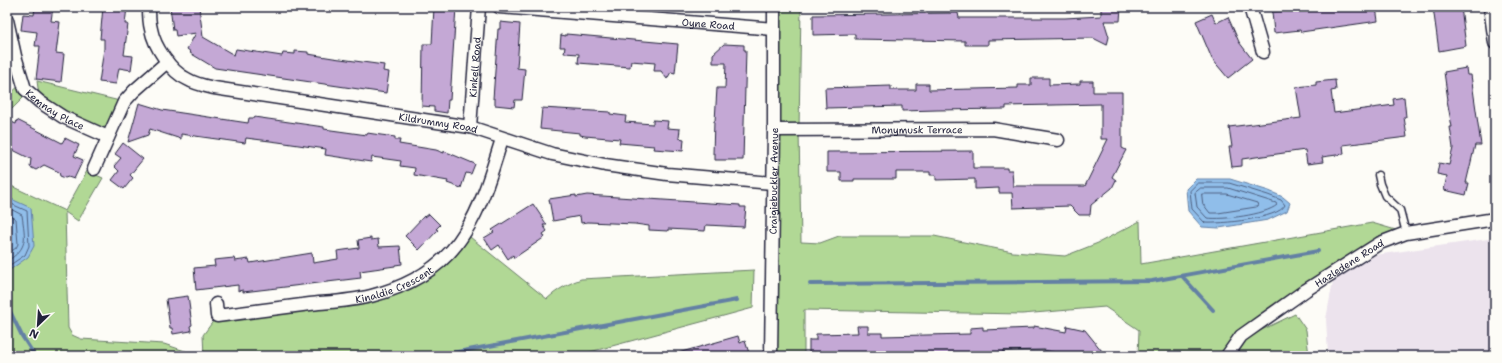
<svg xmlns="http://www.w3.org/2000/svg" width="1502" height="363" font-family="'Shantell Sans',sans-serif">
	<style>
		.built { fill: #ece3ed }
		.green { fill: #b1d895; stroke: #6a7d68 }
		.water { fill: #90beea; stroke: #6480a4 }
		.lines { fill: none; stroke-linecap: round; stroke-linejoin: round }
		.shore { stroke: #4e6081; stroke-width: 1 }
		.stream { stroke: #6480a4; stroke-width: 4 }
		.building { fill: #c4a8d5; stroke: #22223b }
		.lane-casing { stroke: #22223b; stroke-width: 9 }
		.street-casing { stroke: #22223b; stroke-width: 15 }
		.lane { stroke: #fdfcf7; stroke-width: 6 }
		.street { stroke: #fdfcf7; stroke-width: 12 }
		.labels { text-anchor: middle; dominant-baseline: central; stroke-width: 4; stroke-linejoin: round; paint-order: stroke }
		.street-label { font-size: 10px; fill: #22223b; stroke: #fdfcf7 }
	</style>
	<rect width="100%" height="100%" fill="#fdfcf7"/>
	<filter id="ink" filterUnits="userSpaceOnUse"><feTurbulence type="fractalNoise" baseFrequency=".025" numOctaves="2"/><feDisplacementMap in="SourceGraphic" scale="8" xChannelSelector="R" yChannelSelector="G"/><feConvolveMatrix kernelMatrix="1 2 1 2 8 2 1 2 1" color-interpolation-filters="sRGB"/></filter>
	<g filter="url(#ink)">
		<!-- built -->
		<path class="built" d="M1495 238V356H1328L1326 319 1333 281 1375 255Z"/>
		<!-- green -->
		<path class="green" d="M774 7H801L799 130 801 242 820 243 839 236H934L1013 252 1065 256 1098 243 1140 221 1141 264 1372 223 1406 233 1306 290 1227 356H1138L1139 330 1105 307 1022 314 804 310V356H771Z
			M37 81 124 102 108 137 40 102Z
			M23 82 28 93 7 114V97Z
			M87 171 103 178 78 221 65 212 68 328 72 335 81 339 164 344 200 356H7V184L65 211Z
			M465 233 547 299C558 289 568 284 581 279L754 270 753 308 575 356H204L203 335 217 316 369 297 415 280Z
			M1295 314 1306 330 1309 356H1236L1249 336Z"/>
		<!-- water -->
		<path class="water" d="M1196 179H1230L1269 191 1283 197 1290 203 1287 211 1268 220 1219 228 1202 227 1188 211 1186 189Z
			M7 197 31 208 34 246 28 257 7 272Z"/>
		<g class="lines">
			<!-- shore -->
			<path class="shore" d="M1198 183H1229L1268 195 1281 200 1285 205C1279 219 1219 224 1205 223L1192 209 1190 191Z
				M1201 188H1228L1276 203 1277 205C1265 215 1223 220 1207 218L1197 207 1195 193Z
				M1202 194H1227L1257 203 1258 206 1256 207 1218 213H1210L1203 204Z
				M7 202 27 211 29 246 25 255 7 267
				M7 207 22 215C25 238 29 248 7 261
				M7 214 16 219 18 244 16 248 7 254"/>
			<!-- stream -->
			<path class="stream" d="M1182 276 1213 310
				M810 284 1152 281 1318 251
				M7 305 22 336 35 356
				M436 356 737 300"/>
		</g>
		<!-- building -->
		<path class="building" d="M35 7H53L51 21 60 22 56 53 64 54 61 82 36 79 40 46H35L37 32 21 30 23 14 34 15Z
			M103 7H127L125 24H128L124 55 133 56 131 70 119 68 116 84 99 82 104 49V39H100Z
			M170 7H199L203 37 234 55 236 49 282 56 283 53 295 54V51L308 52V54L333 58 384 65 383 71 389 72 386 93 215 68 190 53 191 52 187 49 196 33 176 36 175 30H173Z
			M434 7H456L450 100H448L447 113 434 111V107L422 106 423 44H432Z
			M1101 7H1121L1120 21H1104L1109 37 1107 45 1093 38 988 40V45H965V41L855 39V34L813 35V15L958 13 959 18H1065L1101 16Z
			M1332 7H1376L1378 21 1301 32 1300 30 1274 33 1272 12 1294 10V12Z
			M1433 7H1461L1466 46 1439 51Z
			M1212 14 1216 23 1228 17 1239 42 1252 59 1228 78 1212 59 1196 21Z
			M500 22 520 24 517 68 525 69 522 100H515L514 107 495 105V99H493L498 29H500Z
			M566 34 678 44 675 73 671 72 667 79 661 71H654L655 63 631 61 630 67 578 63 579 54 564 53 565 47H560L561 35 566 36Z
			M724 44 744 45V50H746L743 160H715V154H713L714 121H715L717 88H725L726 63H713V54Z
			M1466 68 1467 75H1471L1481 145H1475L1466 183H1469L1466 195 1444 190 1447 176 1437 174 1439 163 1449 165 1453 148 1450 127H1452L1447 100H1448L1444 72Z
			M1031 78H1049V85L1080 84V81H1093V92H1122V148L1126 150 1112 177 1116 180 1112 188 1091 205 1090 215H1079L1070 206 1013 208 1012 193H999V188L975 189V179L936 180V175H930V172H896V179H854V181H841V172H827V152L973 151V168H1007V170H1012L1013 186H1085L1108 139H1101V104L1006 106V109L937 110 902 111V106L826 108 825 88 891 86V90H916V84H929V90L1018 88V85H1031Z
			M1335 80 1336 90 1331 91 1334 113 1394 105 1393 99 1404 97 1406 117H1404L1407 137 1343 145 1344 154 1322 157 1323 162 1307 164 1305 150 1242 159V166L1232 167 1229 147H1232L1229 127 1301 118 1296 87 1316 85V82Z
			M139 103 162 110 248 123 249 118H254V117L324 127V129L367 135V133L395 137V140H400L399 144 436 150 444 153V151L475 164 471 174 466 173 461 188 447 183 448 181 414 175 415 168 400 166 401 161 372 157 371 162 325 155 326 149 278 142 246 138 245 143 181 134V139L150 129 148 135 128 142Z
			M542 108 610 112V114L626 116 625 122 653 124V120L668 121 667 128 680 129 679 138 684 139 683 151 653 149 654 146 619 143 620 139 585 136 580 135V133L540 129Z
			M7 120 16 124 17 120 62 143 65 138 79 145 74 156 83 160 74 179 68 177 65 178 60 176 59 172 44 165 36 170 30 167 31 159 7 147Z
			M123 143 143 159 130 175 133 178 124 189 112 180 119 171 114 166 121 158 115 154Z
			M576 195V197L587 195 740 205V207H746L744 227 706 225 705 231 668 229V231L649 230V226L635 224 588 222 581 223 580 216 553 221 549 199Z
			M533 204 547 225H543L547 231 543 234 545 237 514 258 513 255 508 259 499 245 492 250 484 238 494 232 492 230Z
			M429 214 440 225 436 229 438 230 419 250 405 236 424 216 425 217Z
			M371 238V240L378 239 379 247 400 246 402 264 395 265V266L360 271 361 278 243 292V290L238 291V285L196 290 194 268 215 266 214 260 234 258 235 261 249 259 250 263 312 253 313 263 338 259 337 251 359 248 358 240Z
			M188 296 192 325 190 326 191 331 173 334 172 328H170L166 299Z
			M857 326H868V333H882V336L970 334V328L983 327V330L1034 328V326L1066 332 1067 326 1085 330 1106 356H1069L1044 350 1003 351V353H997V355L952 356H889V354L817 356V354L809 355V340H816V334L858 333Z
			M738 336 740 343 745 341 750 356H679L678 353Z"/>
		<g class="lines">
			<defs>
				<path id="lane" d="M1378 175 1380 184 1385 196 1400 210 1406 233"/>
				<g id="street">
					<path id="s1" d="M149 7C149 14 149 22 151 29 154 46 171 72 187 79 195 84 205 86 214 88L470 127 552 154 605 165 667 174 773 183"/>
					<path id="s2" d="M499 7 774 29"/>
					<path d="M1250 7 1263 52"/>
					<path d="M1490 7 1495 43"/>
					<path id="s3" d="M7 20 15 56 25 89 40 102 63 117 108 137"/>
					<path id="s4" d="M470 127 479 7"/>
					<path id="s5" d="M774 130 993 129 1058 140"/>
					<path d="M94 169 124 102 134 91 167 62"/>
					<path id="s6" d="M216 304 217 316C248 312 279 308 310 304 330 302 351 301 371 296 410 286 444 267 465 232 483 204 492 170 502 139"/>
					<path id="s7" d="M771 356 774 130V7"/>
					<path id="s8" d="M1227 356 1241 336 1306 290 1380 243 1406 233 1495 219"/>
				</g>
			</defs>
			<!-- lane casing -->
			<use href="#lane" class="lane-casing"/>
			<!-- street casing -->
			<use href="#street" class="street-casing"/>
			<!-- lane -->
			<use href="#lane" class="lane"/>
			<!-- street -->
			<use href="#street" class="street"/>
		</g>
	</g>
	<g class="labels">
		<!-- street labels -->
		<g class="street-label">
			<text stroke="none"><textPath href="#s2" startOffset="210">Oyne Road</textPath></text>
			<text stroke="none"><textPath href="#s4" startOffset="60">Kinkell Road</textPath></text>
			<text stroke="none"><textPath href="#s3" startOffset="108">Kemnay Place</textPath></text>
			<text stroke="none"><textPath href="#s1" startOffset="341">Kildrummy Road</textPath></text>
			<text stroke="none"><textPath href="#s5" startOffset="143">Monymusk Terrace</textPath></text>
			<text stroke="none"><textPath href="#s7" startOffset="175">Craigiebuckler Avenue</textPath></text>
			<text stroke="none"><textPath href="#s8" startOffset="155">Hazledene Road</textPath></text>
			<text stroke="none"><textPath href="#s6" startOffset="193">Kinaldie Crescent</textPath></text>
		</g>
	</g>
	<!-- margin -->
	<rect width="1502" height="363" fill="none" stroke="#fdfcf7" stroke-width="24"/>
	<rect x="12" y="12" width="1478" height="339" fill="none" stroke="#22223b" stroke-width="1.5" filter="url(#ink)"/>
	<!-- north arrow -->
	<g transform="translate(38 325) rotate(205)" stroke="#fdfcf7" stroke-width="3" paint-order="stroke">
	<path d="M0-3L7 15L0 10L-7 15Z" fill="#22223b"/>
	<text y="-6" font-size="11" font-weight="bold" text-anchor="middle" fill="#22223b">N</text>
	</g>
</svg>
